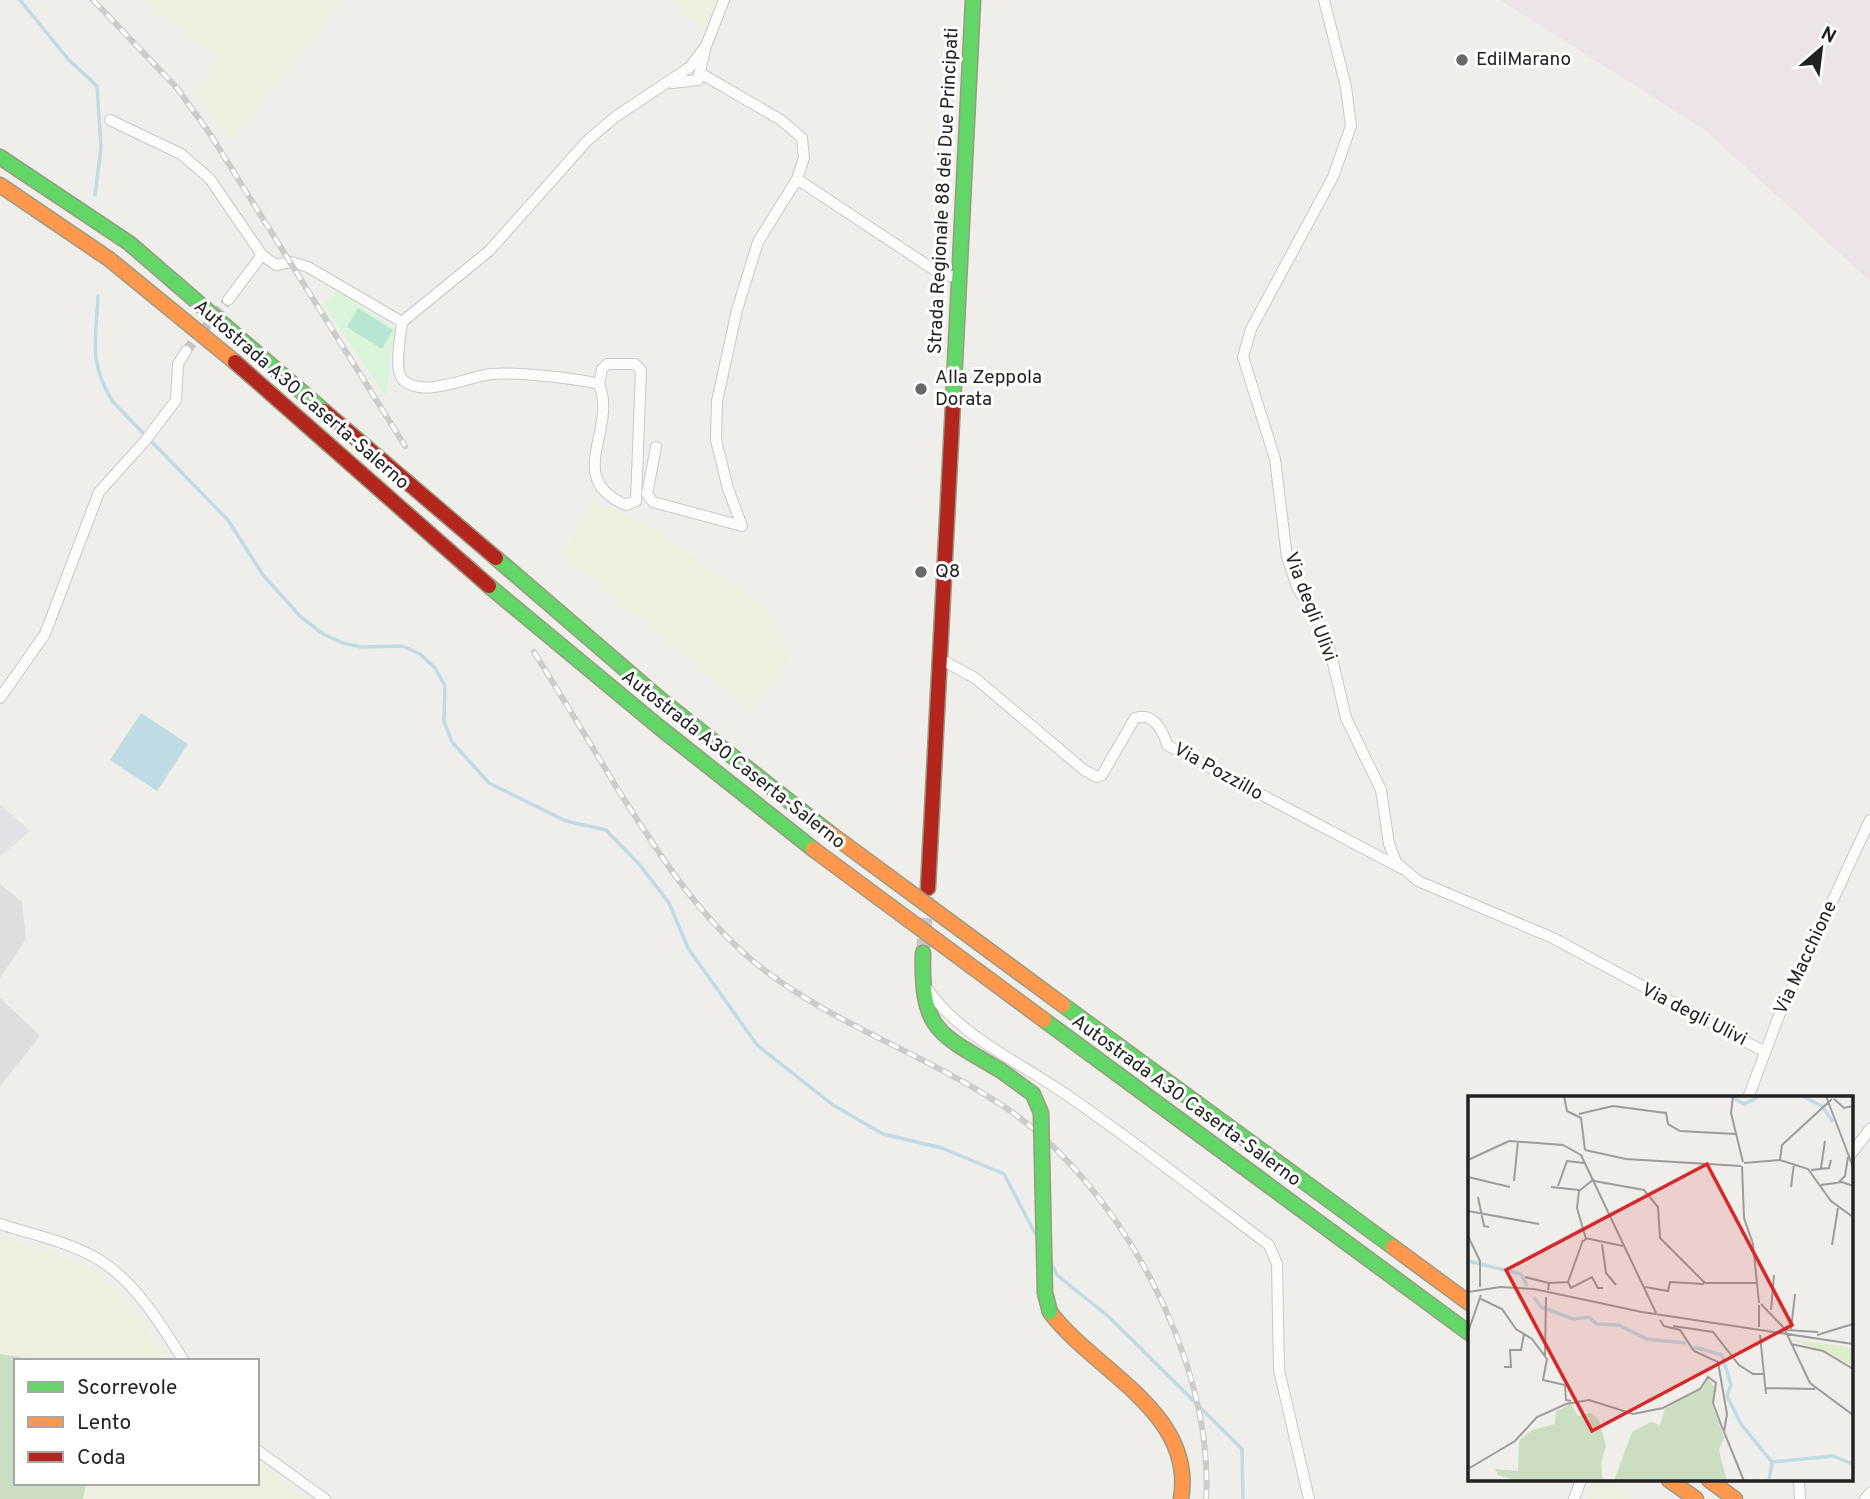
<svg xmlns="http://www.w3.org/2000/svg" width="1870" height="1499" font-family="Overpass,sans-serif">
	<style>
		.residential { fill: #dfdedc }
		.industrial { fill: #ede4e9 }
		.farmland { fill: #efefdf }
		.forest { fill: #cbdec1 }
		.park { fill: #daf5da }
		.pitch { fill: #b7e6d2 }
		.plaza { fill: #e2e1e5 }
		.water { fill: #bfdbe3 }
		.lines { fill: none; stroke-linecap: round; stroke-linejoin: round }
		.stream { stroke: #bfdbe3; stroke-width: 3.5 }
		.street-tunnel { stroke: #c7c5c3; stroke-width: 10; stroke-dasharray: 10 5; stroke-linecap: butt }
		.secondary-tunnel { stroke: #c7c5c3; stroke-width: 14; stroke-dasharray: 14 7; stroke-linecap: butt }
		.street-casing { stroke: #c9c8c7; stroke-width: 12 }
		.fast-casing { stroke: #999a82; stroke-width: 17 }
		.slow-casing { stroke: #999a82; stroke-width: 17 }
		.jam-casing { stroke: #999a82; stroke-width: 17 }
		.street { stroke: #fdfcfc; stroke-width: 10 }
		.fast { stroke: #63d668; stroke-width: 14 }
		.slow { stroke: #ff974d; stroke-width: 14 }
		.jam { stroke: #b3261e; stroke-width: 14 }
		.rail-casing { stroke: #ccc; stroke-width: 6 }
		.rail { stroke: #fff; stroke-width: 3.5; stroke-dasharray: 10; stroke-linecap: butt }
		.fast-bridge-casing { stroke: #999a82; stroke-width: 17; stroke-linecap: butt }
		.slow-bridge-casing { stroke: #999a82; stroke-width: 17; stroke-linecap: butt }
		.fast-bridge { stroke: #63d668; stroke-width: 14 }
		.slow-bridge { stroke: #ff974d; stroke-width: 14 }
		.poi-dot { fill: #6a6968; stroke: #fff; stroke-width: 2.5 }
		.labels { text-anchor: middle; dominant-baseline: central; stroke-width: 6; stroke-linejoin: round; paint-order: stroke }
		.poi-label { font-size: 19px; fill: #222; stroke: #fff; text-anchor: start }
		.street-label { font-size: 19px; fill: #222; stroke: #fff }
		.inset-river { fill: none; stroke: #bfdbe3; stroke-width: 3.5 }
		.inset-road { fill: none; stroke: #9e9c9b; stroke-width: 2 }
		.view { fill: #d62828; fill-opacity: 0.15; stroke: #d62828; stroke-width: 3.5 }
		.inset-edge { fill: none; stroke: #222; stroke-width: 3.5 }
	</style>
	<rect width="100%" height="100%" fill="#f0eeeb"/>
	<!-- residential -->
	<path class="residential" d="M0 884 22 902 26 939 0 978Z
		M0 998 40 1036 0 1086Z"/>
	<!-- industrial -->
	<path class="industrial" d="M1500 0H1870V281L1705 130Z"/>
	<!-- farmland -->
	<path class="farmland" d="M143 0H343L231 140 197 92 220 60Z
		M671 0H717L706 30Z
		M595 502 643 522 766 608 789 660 751 711 562 554Z
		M0 1237 53 1253 96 1271 139 1318 167 1361H46L0 1354Z
		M257 1461 305 1499H83L86 1483H257Z
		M1593 1480H1608L1632 1499H1586Z"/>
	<!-- forest -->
	<path class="forest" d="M0 1354 46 1361H16V1483H86L83 1499H0Z"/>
	<!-- park -->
	<path class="park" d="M336 291 395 328 386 397 324 305Z"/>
	<!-- pitch -->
	<path class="pitch" d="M358 308 393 330 382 349 347 327Z"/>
	<!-- plaza -->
	<path class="plaza" d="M0 804 30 831 0 857Z"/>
	<!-- water -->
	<path class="water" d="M141 713 188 744 157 791 110 760Z"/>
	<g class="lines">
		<!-- stream -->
		<path class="stream" d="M20 0 68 59 97 86 101 148 95 195
			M98 296C96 339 88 363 113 402L228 520 263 575 300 616 323 634 343 643 361 647 402 646 420 654 435 668 445 686 444 721 452 742 489 783 566 821 606 830 639 864 669 903 688 948 757 1045 833 1105 883 1134 942 1148 1004 1174 1038 1239
			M1050 1261 1057 1275 1109 1317 1242 1449 1243 1499"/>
		<!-- street-tunnel -->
		<path class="street-tunnel" d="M186 351 228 300"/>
		<!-- secondary-tunnel -->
		<path class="secondary-tunnel" d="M923 953 927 895"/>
		<defs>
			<path id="street" d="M1324 0 1346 87 1351 126 1333 177 1251 329 1243 357 1275 459 1287 557 1298 589 1319 622 1330 650 1346 718 1381 790 1389 844 1396 862 1418 881 1553 938 1765 1052
				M700 73 781 120 802 138 804 158 797 179 942 275 959 277
				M672 83 698 80 705 50
				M110 120 181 154 210 179 262 255 228 300
				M262 255 276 265 291 262 308 267 402 322
				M599 384 602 369 607 364H635L641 370 636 501 626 505C563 478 618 430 599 384 576 378 515 372 492 374 469 376 424 399 403 380 393 370 401 336 402 322L489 251 587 141 615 117 690 67 706 46 724 0
				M656 447 647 494 653 502 742 526
				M742 526 728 489 716 440 717 401 737 310 758 242 797 179
				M940 659 975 678 1084 770 1097 777 1102 775 1135 718C1153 712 1163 730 1167 745L1401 868
				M0 698 45 634 99 492 145 441 176 400 178 364 186 351
				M923 983C957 1035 1014 1059 1064 1093 1134 1141 1201 1194 1269 1245L1277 1264 1279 1370 1309 1499
				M1748 1098 1778 1018 1870 820
				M1851 1154 1870 1129
				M0 1224C34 1235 71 1242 101 1261 137 1284 161 1325 184 1361
				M257 1450 325 1499
				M1799 1480 1800 1499
				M1574 1499 1581 1480
				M1865 1499 1870 1493"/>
			<path id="fast" d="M0 157 129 243 324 411
				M953 403 973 0
				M496 558 661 700 827 831
				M489 586 659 727 813 849
				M923 953C921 1030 937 1033 1000 1070
				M1063 1005 1393 1247
				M1044 1020 1469 1333"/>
			<path id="slow" d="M0 185 109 259 235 362
				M1393 1247 1469 1303
				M1050 1312C1094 1371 1196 1412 1181 1499
				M1669 1480 1696 1499
				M1709 1480 1735 1499"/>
			<path id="jam" d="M235 362 489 586
				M324 411 496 558
				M928 888 953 403"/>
		</defs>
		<!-- street casing -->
		<use href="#street" class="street-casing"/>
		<!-- fast casing -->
		<use href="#fast" class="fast-casing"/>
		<!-- slow casing -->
		<use href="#slow" class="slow-casing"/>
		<!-- jam casing -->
		<use href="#jam" class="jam-casing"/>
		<!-- street -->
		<use href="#street" class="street"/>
		<!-- fast -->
		<use href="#fast" class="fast"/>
		<!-- slow -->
		<use href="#slow" class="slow"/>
		<!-- jam -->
		<use href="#jam" class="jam"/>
		<defs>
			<path id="rail" d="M93 0 177 88 210 134 405 446
				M534 652C562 697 590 743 617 788 657 851 695 912 753 961 828 1023 922 1052 1003 1106 1117 1181 1215 1361 1206 1499"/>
		</defs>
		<!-- rail casing -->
		<use href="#rail" class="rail-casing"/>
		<!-- rail -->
		<use href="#rail" class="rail"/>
		<defs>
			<path id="fast-bridge" d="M1000 1070 1033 1094 1041 1113 1045 1293 1050 1312"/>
			<path id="slow-bridge" d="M827 831 1063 1005
				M813 849 1044 1020"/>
		</defs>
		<!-- fast-bridge casing -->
		<use href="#fast-bridge" class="fast-bridge-casing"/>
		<!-- slow-bridge casing -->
		<use href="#slow-bridge" class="slow-bridge-casing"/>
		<!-- fast-bridge -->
		<use href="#fast-bridge" class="fast-bridge"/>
		<!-- slow-bridge -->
		<use href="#slow-bridge" class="slow-bridge"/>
	</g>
	<!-- markers -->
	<g class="poi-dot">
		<circle cx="1462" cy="60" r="7"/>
		<circle cx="921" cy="389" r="7"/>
		<circle cx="921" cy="572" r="7"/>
	</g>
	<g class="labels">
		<!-- poi labels -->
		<g class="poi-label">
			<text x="1476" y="60">EdilMarano</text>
			<text x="935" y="378">Alla Zeppola<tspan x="935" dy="22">Dorata</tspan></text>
			<text x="935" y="572">Q8</text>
		</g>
		<!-- street labels -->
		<g class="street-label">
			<text transform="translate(944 191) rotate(-87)">Strada Regionale 88 dei Due Principati</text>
			<text transform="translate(301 395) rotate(41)">Autostrada A30 Caserta-Salerno</text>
			<text transform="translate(1310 607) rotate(69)">Via degli Ulivi</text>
			<text transform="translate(733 760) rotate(38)">Autostrada A30 Caserta-Salerno</text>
			<text transform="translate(1218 772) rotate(29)">Via Pozzillo</text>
			<text transform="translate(1806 958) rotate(-65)">Via Macchione</text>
			<text transform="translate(1694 1015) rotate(27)">Via degli Ulivi</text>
			<text transform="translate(1186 1101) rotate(36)">Autostrada A30 Caserta-Salerno</text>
		</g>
	</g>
	<!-- overview -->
	<g transform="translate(1468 1096)">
		<rect width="385" height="385" fill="#f0eeeb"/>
		<path d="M322 243 385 252V272L357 256Z" fill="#ddeccb"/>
		<path d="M240 283 248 292 244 308 256 342 251 354 259 385H146L164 336 183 326 192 329 197 313 234 293ZM103 308 110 320 123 317 131 324 138 350 133 367 135 385H49L30 379 27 373 50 375 51 345 64 334 87 328 88 315Z" fill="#cbdec1"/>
		<path class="inset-river" d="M262 0 276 8 292 0M334 0 354 10 365 26M0 165 53 178 59 190M66 201 73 211 105 223 121 221 129 228 151 229 179 243 218 247M226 251 254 259 263 289 259 300 273 328 304 366 301 385M304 366 365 360 385 368"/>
		<path class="inset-road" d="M96 0 99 15 113 22 117 54M265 0 263 17 275 66M358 0 385 71M366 3 376 12 385 10M111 18 145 10 190 16 198 17 200 28 212 35 268 38M117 54 158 63 273 70M113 59 188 217M0 64 41 45 95 49 113 59M312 64 314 49 364 3M276 67 312 64 340 73 363 105 385 121M274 70 276 122 285 148 291 207M353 72 357 45M343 74 361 72 363 64M0 81 42 91M46 85 50 45M126 85 176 94 190 111 192 142 237 187H288M370 87 377 80 380 61M353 89 374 86 385 90M90 90 99 65 116 67M83 91 111 94M323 91 326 68M10 101 16 130 21 131M0 115 71 128M0 140 12 165V191M117 142 155 150M114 146 118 143 109 112 111 95 126 83M134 148 138 177 148 189M364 149 370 112M57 181 81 187 80 194M100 186 115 144M81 187 100 186 103 192 124 181 130 192H135M177 191 200 195 202 186 236 188M0 196 32 191 66 193 174 216 385 248M13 203 34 213 48 233 64 243 79 263 75 284 97 289 98 304 103 305M293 208 316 232 342 287 385 319M303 214 306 179M192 224 196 230 212 234 226 255 250 266 259 318 256 336 276 385M205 230 245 236 271 269 285 278H295M291 231V209M323 233 327 198M318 234 350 236M0 236 13 199M292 239 298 298M349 239 385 228M323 248 355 255 385 273M77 261 78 201M36 271H43L42 254H53L56 238M298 292 347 293M0 373 47 345 69 321 98 308 121 304 165 318 195 312 232 293 240 281 248 287 245 307 255 334"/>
		<path class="view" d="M239 68 324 229 124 335 38 174Z"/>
		<rect width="385" height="385" class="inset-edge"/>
	</g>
	<!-- legend -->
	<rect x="14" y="1359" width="245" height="126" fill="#ffffff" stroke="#a7a7a7" stroke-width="2"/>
	<rect x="28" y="1382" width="35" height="10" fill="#63d668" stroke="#a7a7a7" stroke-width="2"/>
	<text x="77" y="1394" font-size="21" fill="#222222">Scorrevole</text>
	<rect x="28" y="1417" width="35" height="10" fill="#ff974d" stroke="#a7a7a7" stroke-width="2"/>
	<text x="77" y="1429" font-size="21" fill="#222222">Lento</text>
	<rect x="28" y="1452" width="35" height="10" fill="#b3261e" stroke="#a7a7a7" stroke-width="2"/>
	<text x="77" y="1464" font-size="21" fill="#222222">Coda</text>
	<!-- north arrow -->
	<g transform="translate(1821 49) rotate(28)" stroke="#ffffff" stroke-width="5" paint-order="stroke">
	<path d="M0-5L12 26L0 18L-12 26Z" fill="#222222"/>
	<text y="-10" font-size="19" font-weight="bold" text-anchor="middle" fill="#222222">N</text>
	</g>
</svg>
